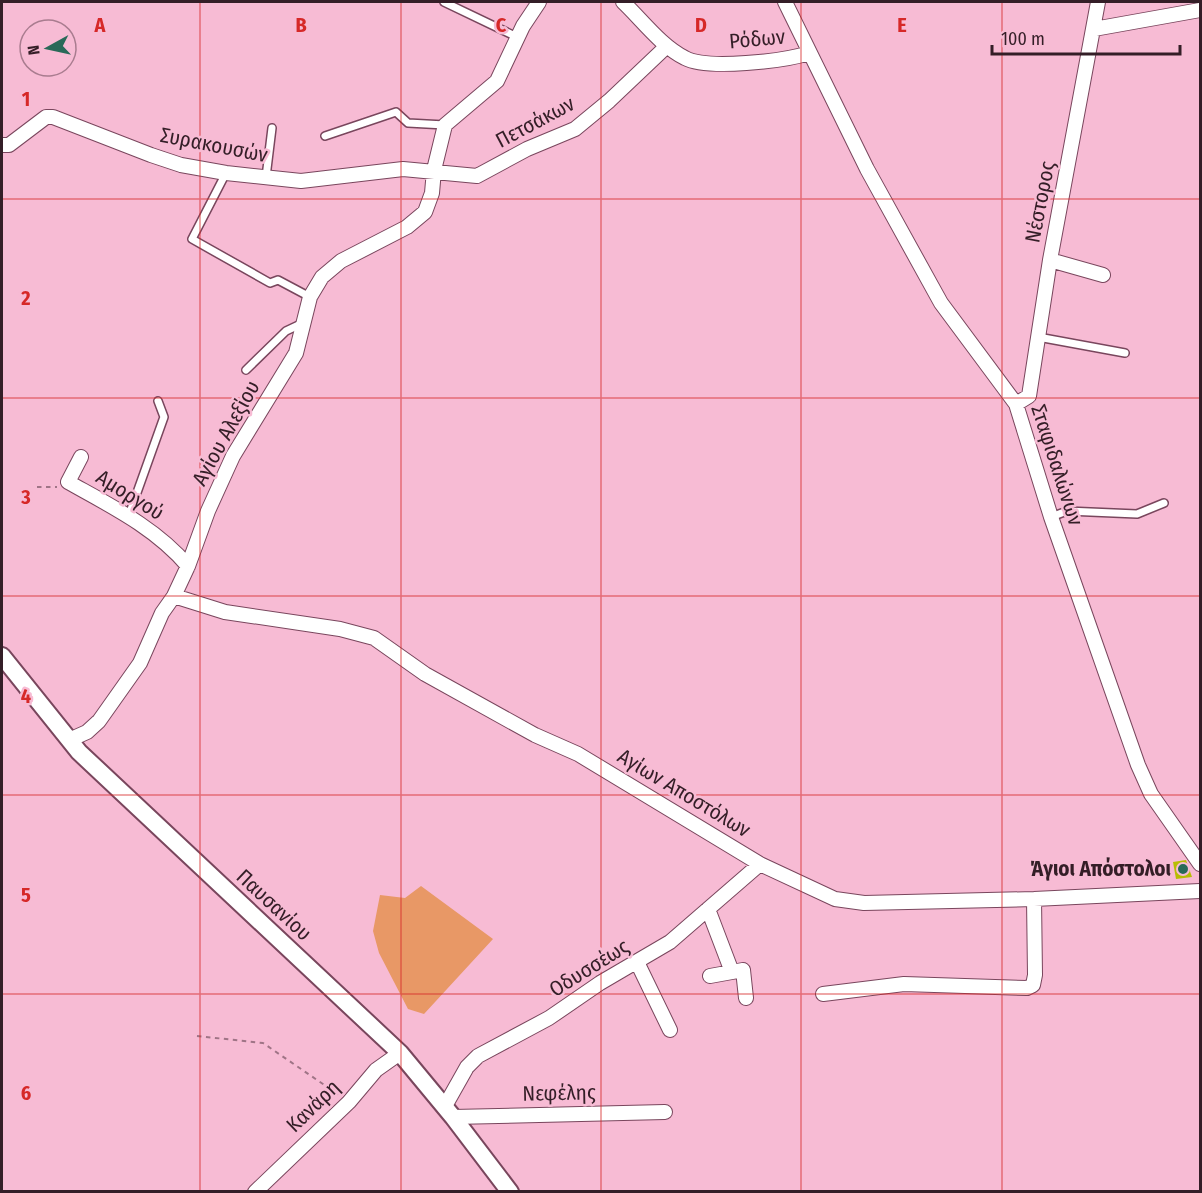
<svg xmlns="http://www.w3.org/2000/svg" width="1202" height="1193" font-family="'Fira Sans Condensed',sans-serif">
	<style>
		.green { fill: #e89866 }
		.building { fill: #b7bd03 }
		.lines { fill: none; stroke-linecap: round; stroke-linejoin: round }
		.service-casing { stroke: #79465d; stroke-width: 10 }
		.minor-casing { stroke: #79465d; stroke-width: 16 }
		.tertiary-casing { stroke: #79465d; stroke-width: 20 }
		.path { stroke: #9f7486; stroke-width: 2; stroke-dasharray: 4.5 4.5; stroke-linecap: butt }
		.service { stroke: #fff; stroke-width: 7 }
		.minor { stroke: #fff; stroke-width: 14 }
		.tertiary { stroke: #fff; stroke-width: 16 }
		.grid { fill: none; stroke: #d62828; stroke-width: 1.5; stroke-opacity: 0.55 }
		.poi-dot { fill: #296958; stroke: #f7bbd4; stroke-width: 2 }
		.labels { text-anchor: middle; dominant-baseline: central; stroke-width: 5; stroke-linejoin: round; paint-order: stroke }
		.street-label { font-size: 21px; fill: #341e27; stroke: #f7bbd4 }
		.poi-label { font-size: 21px; font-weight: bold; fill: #341e27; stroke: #f7bbd4; text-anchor: end }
		.grid-label { font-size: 20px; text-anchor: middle; font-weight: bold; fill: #d62828; stroke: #f7bbd4; stroke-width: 5; stroke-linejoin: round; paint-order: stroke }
	</style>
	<rect width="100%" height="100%" fill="#f7bbd4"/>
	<!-- green -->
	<path class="green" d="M421 886 493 939 424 1014 408 1009 379 953 373 931 380 895 405 898Z"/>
	<!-- building -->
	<path class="building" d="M1186 860 1192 877 1176 879 1173 862Z"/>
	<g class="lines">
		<defs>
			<path id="service" d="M444 2 517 37
				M325 136 396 112 408 123 445 125
				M226 173 192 239 270 283 278 280 310 297
				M266 177 272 128
				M1038 337 1125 353
				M246 370 286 331 303 323
				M129 515 164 417 158 401
				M1051 517 1067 511 1137 514 1164 503"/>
			<path id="minor" d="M623 2C642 20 661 46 685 58 707 70 785 61 809 53
				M785 2 867 169 941 303 1016 404 1051 517 1138 765 1151 794 1200 864
				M1094 29 1200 10
				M2 145H9L46 117H53L151 155 181 165 226 173 301 181 403 169 477 176 527 149 575 129 609 101 667 46
				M1050 260 1103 275
				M1016 404 1029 396 1050 260 1098 2
				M81 457 68 482C111 506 156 528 188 566
				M174 596 225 612 340 629 374 638 425 674 535 735 578 754 760 864 835 899 864 903 1034 899 1200 891
				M69 740 87 732 99 721 140 663 162 613 174 596 188 566 208 511 233 456 296 353 310 297 322 277 341 261 407 227 425 212 432 193 434 170 445 125 497 81 523 26 539 2
				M708 909 732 972 710 976
				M637 962 670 1030
				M732 972 743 970 746 998
				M823 994 904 984 1027 988 1033 985 1035 975 1034 899
				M445 1106 467 1067 478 1056 549 1018 600 983 670 942 760 864
				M453 1117 665 1112
				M255 1192 349 1102 376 1070 400 1053"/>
			<path id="tertiary" d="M2 656 79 752 400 1053 453 1117 510 1192"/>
		</defs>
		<!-- service casing -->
		<use href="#service" class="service-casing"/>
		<!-- minor casing -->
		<use href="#minor" class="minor-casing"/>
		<!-- tertiary casing -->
		<use href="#tertiary" class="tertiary-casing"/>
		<!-- path -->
		<path class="path" d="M37 487H57
			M197 1036 263 1043 339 1095"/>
		<!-- service -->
		<use href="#service" class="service"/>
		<!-- minor -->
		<use href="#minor" class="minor"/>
		<!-- tertiary -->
		<use href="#tertiary" class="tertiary"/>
	</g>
	<!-- grid -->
	<path class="grid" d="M200 2V1192M401 2V1192M601 2V1192M801 2V1192M1002 2V1192M2 199H1200M2 398H1200M2 596H1200M2 795H1200M2 994H1200"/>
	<!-- markers -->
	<circle class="poi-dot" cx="1183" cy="869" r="6"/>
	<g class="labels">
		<!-- street labels -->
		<g class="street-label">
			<text transform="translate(757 39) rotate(-5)">Ρόδων</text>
			<text transform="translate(535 122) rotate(-28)">Πετσάκων</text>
			<text transform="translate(214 145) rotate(11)">Συρακουσών</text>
			<text transform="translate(1040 202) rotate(-79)">Νέστορος</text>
			<text transform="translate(226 433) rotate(-61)">Αγίου Αλεξίου</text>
			<text transform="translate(1057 465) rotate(72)">Σταφιδαλώνων</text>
			<text transform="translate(130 495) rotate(32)">Αμοργού</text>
			<text transform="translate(684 793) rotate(31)">Αγίων Αποστόλων</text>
			<text transform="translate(274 905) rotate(43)">Παυσανίου</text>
			<text transform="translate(589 968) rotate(-32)">Οδυσσέως</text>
			<text transform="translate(559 1093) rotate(-1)">Νεφέλης</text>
			<text transform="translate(313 1106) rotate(-44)">Κανάρη</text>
		</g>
		<!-- poi labels -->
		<g class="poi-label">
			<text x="1171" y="869">Άγιοι Απόστολοι</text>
		</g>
	</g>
	<g class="grid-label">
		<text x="100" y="32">A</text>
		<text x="301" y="32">B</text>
		<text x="501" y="32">C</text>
		<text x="701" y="32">D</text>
		<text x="902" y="32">E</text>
		<text x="26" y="106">1</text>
		<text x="26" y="305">2</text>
		<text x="26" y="504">3</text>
		<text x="26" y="703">4</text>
		<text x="26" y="902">5</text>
		<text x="26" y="1100">6</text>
	</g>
	<!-- border -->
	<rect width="1202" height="1193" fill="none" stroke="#341e27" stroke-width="6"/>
	<!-- north arrow -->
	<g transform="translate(48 48) rotate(262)"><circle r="28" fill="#f7bbd4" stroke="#a97c8f" stroke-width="1.5"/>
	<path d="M0-4.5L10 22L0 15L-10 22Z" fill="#296958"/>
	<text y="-9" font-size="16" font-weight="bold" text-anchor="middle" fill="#341e27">N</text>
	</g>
	<!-- scale -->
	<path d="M992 45v9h188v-9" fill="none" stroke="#341e27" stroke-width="3"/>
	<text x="1001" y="45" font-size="18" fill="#341e27" stroke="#f7bbd4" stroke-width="4.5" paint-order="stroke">100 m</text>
</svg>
